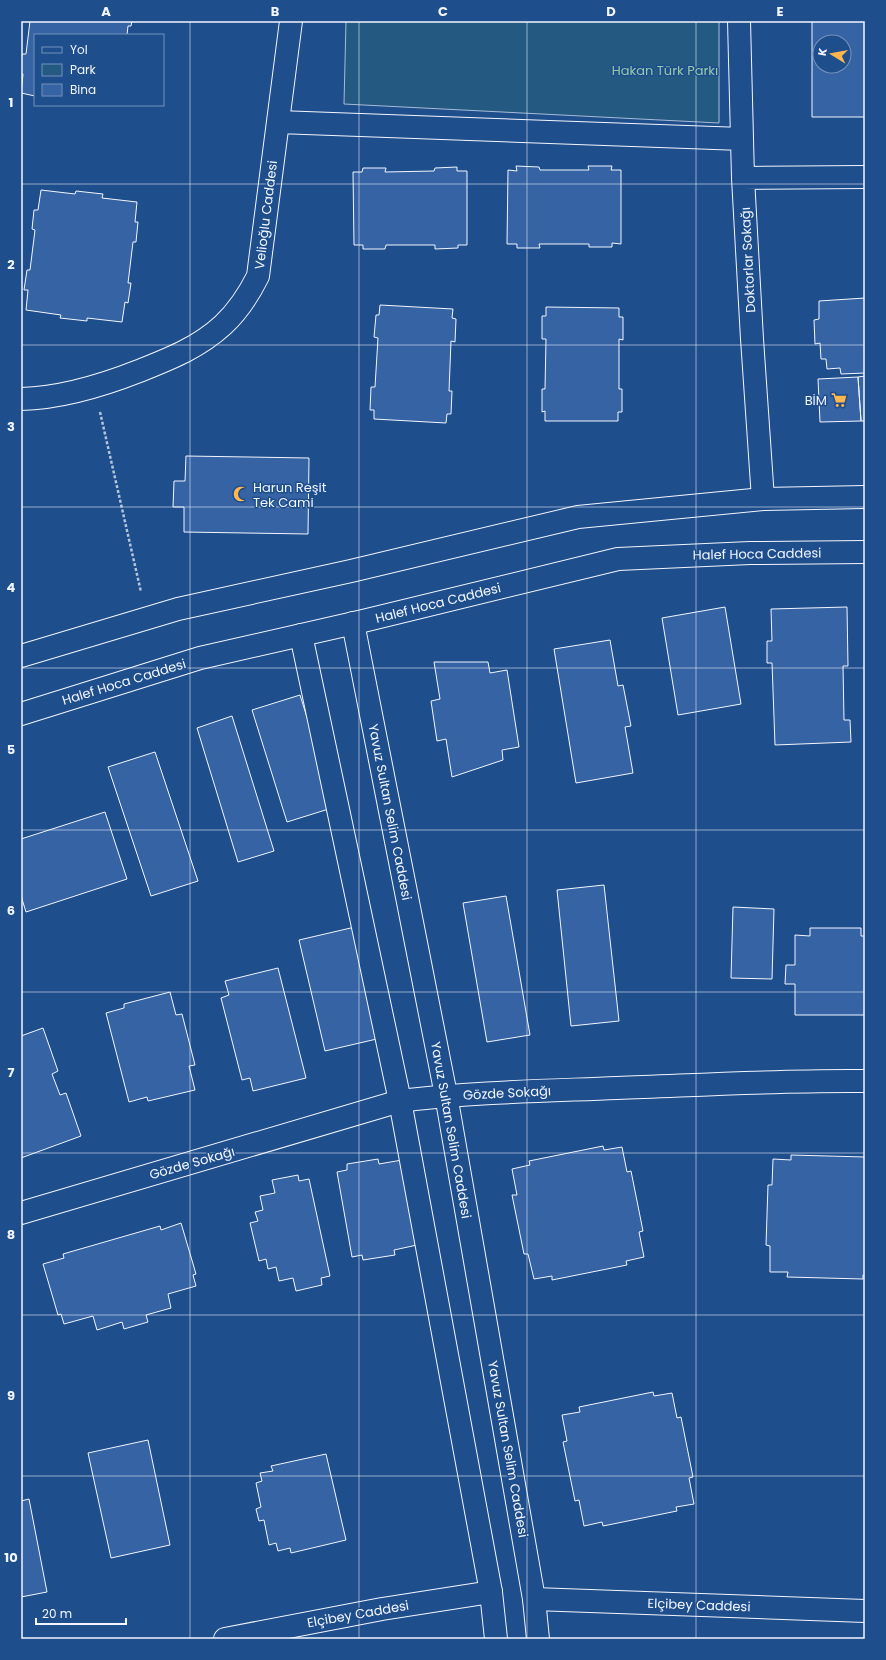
<svg xmlns="http://www.w3.org/2000/svg" width="886" height="1660" font-family="Poppins,sans-serif">
	<style>
		.green { fill: #245a82; stroke: #a8bbd7 }
		.building { fill: #3563a3; stroke: #f2f6ff; fill-rule: evenodd }
		.lines { fill: none; stroke-linecap: round; stroke-linejoin: round }
		.minor-casing { stroke: #f2f6ff; stroke-width: 24 }
		.tertiary-casing { stroke: #f2f6ff; stroke-width: 24 }
		.secondary-casing { stroke: #f2f6ff; stroke-width: 24 }
		.path { stroke: #b3c4dc; stroke-width: 2.5; stroke-dasharray: 3 2; stroke-linecap: butt }
		.minor { stroke: #1f4e8c; stroke-width: 22 }
		.tertiary { stroke: #1f4e8c; stroke-width: 22 }
		.secondary { stroke: #1f4e8c; stroke-width: 22 }
		.grid { fill: none; stroke: #f2f6ff; stroke-width: 1; stroke-opacity: 0.55 }
		.labels { text-anchor: middle; dominant-baseline: central; stroke-width: 3; stroke-linejoin: round; paint-order: stroke }
		.park-label { font-size: 13px; fill: #97c8a6; stroke: #1f4e8c }
		.street-label { font-size: 13px; fill: #f2f6ff; stroke: #1f4e8c }
		.poi-label { font-size: 13px; fill: #f2f6ff; stroke: #1f4e8c; text-anchor: end }
		.neatline { fill: none; stroke: #f2f6ff; stroke-width: 1.5 }
		.grid-label { font-size: 13px; text-anchor: middle; font-weight: bold; fill: #f2f6ff }
	</style>
	<rect width="100%" height="100%" fill="#1f4e8c"/>
	<!-- green -->
	<path class="green" d="M346 21H719V123L344 104Z"/>
	<!-- building -->
	<path class="building" d="M30 21H132L131 26H128L127 35H35V96L21 93 23 74H21V62L22 54H26Z
		M812 21H865V117H812ZM820 42H844V66H820Z
		M516 166 539 167 540 170H589L588 166H612L611 170H621V244L612 243V247H589V244H539L540 248H517V244H507L508 170 517 171Z
		M457 167V171H467V245H458V248L435 249V245H386L385 249H363V245H354L353 172H362L363 168H386L385 172 434 171 435 168Z
		M41 190 75 194 76 191 103 194 102 198 137 202 135 222H138L136 242H133L128 283H131L128 303 125 302 122 322 87 318V321L60 318 61 315 26 310 28 290H24L27 270H30L35 230 32 229 34 210H38Z
		M865 298V373L841 374 840 368 827 369 826 359H821L820 343 815 344 814 320 819 319V301Z
		M380 305 453 309 452 318 456 319 455 342 451 341 449 391H452L451 414H447L446 423 374 419V410H370L371 387H375L378 338 374 337 376 315H379Z
		M546 307 619 308V317H623V340L619 339V389H622V412H618V421H545V411L542 412V389H545L546 339H542V316H546Z
		M865 376V421H861L858 377Z
		M858 377 861 421 820 422 818 379Z
		M186 456 309 458 308 534 184 532V507H173L174 481H185Z
		M725 607 741 704 678 715 662 618Z
		M847 607 848 666H843L844 720H850L851 742 775 745 772 663H767V641H772L771 609Z
		M610 640 618 686 623 685 631 726 625 727 633 773 576 783 554 649Z
		M434 662H488L490 673 507 670 519 747 502 750 503 760 452 777 446 739 437 741 431 701 440 699Z
		M300 695 335 807 287 822 252 710Z
		M232 716 274 851 238 862 197 728Z
		M155 752 198 881 151 896 108 767Z
		M105 812 127 879 26 912 21 896V839Z
		M604 885 619 1021 571 1026 557 890Z
		M506 896 530 1035 487 1042 463 903Z
		M733 907 774 909 772 979 731 978Z
		M355 927 381 1038 325 1051 299 940Z
		M810 928H861V936H865V1015H795V984H785L786 965H795V935L810 936Z
		M278 968 306 1078 253 1091 250 1078 242 1080 221 998 229 995 225 981Z
		M170 992 176 1015 182 1014 195 1065 189 1066 195 1090 148 1101 147 1097 129 1102 106 1013 124 1008V1004Z
		M43 1028 58 1071 52 1074 60 1095 66 1093 81 1136 21 1158V1036Z
		M603 1146 604 1150 622 1147 627 1172 631 1171 643 1231 639 1232 644 1257 626 1261 627 1265 552 1280V1276L534 1279 528 1254H524L512 1195H517L512 1169 530 1165 529 1161Z
		M791 1155 865 1157V1275H863V1279L787 1277 788 1272H770V1246L766 1245 768 1185H772L773 1159 791 1160Z
		M378 1159 379 1164 402 1160 417 1245 394 1250 395 1255 363 1260 362 1255 352 1257 337 1172 347 1170V1164Z
		M298 1175 299 1181 309 1179 330 1276 321 1278 322 1285 296 1291 293 1278 279 1281 276 1267 268 1269 266 1259 259 1261 250 1223 258 1221 255 1212 263 1210 260 1196 275 1193 272 1180Z
		M181 1223 196 1274 193 1275 196 1286 168 1294 171 1308 146 1315 148 1322 124 1329 122 1322 97 1330 93 1316 64 1324 61 1314 58 1315 43 1264 64 1258 63 1254 160 1226 161 1230Z
		M653 1392 654 1396 672 1393 677 1418 681 1417 693 1477 689 1478 694 1504 676 1507 677 1511 603 1526 602 1522 584 1526 579 1500 575 1501 563 1442 567 1441 562 1415 580 1412 579 1407Z
		M148 1440 170 1545 111 1558 88 1453Z
		M326 1454 346 1540 291 1553 290 1548 278 1551 276 1543 269 1545 264 1520 259 1521 256 1509 261 1507 256 1483 262 1481 260 1473 273 1471 271 1466Z
		M29 1499 47 1592 21 1597V1501Z"/>
	<g class="lines">
		<defs>
			<path id="minor" d="M739 21 743 178 752 339 763 499
				M278 122 742 139
				M743 178 865 177
				M21 399C62 398 101 386 139 371 169 359 198 348 223 325 238 311 249 294 258 276L291 21
				M21 1213 400 1101C472 1092 544 1091 617 1088 700 1085 782 1080 865 1081
				M534 1599 865 1611
				M225 1639 382 1609 491 1592"/>
			<path id="tertiary" d="M353 623 446 1095 534 1599 538 1639
				M301 635 400 1101 491 1592 496 1639"/>
			<path id="secondary" d="M21 656 178 609 351 571 578 517 763 499 865 497
				M21 714 200 658 363 621 618 559 750 553 865 552"/>
		</defs>
		<!-- minor casing -->
		<use href="#minor" class="minor-casing"/>
		<!-- tertiary casing -->
		<use href="#tertiary" class="tertiary-casing"/>
		<!-- secondary casing -->
		<use href="#secondary" class="secondary-casing"/>
		<!-- path -->
		<path class="path" d="M100 412 141 592"/>
		<!-- minor -->
		<use href="#minor" class="minor"/>
		<!-- tertiary -->
		<use href="#tertiary" class="tertiary"/>
		<!-- secondary -->
		<use href="#secondary" class="secondary"/>
	</g>
	<!-- grid -->
	<path class="grid" d="M190 21V1639M359 21V1639M527 21V1639M696 21V1639M21 184H865M21 345H865M21 507H865M21 668H865M21 830H865M21 992H865M21 1153H865M21 1315H865M21 1476H865"/>
	<!-- icons -->
	<defs>
		<symbol id="supermarket-bare" viewBox="-9 -9 18 18"><path d="M-6-5.5h2.5l.6 2H6L4.5 2H-2.5L-4.4-4H-6ZM-1.5 3.2a1.3 1.3 0 1 0 .1 0ZM3 3.2a1.3 1.3 0 1 0 .1 0Z" fill="#ffb74d" stroke="#1f4e8c" stroke-width="2.5" paint-order="stroke"/></symbol>
		<symbol id="mosque-bare" viewBox="-9 -9 18 18"><path d="M3.5-4.9A6 6 0 1 0 3.5 4.9A5 5 0 1 1 3.5-4.9Z" fill="#ffb74d" stroke="#1f4e8c" stroke-width="2.5" paint-order="stroke"/></symbol>
	</defs>
	<g fill-rule="evenodd">
		<use href="#supermarket-bare" x="828" y="389" width="22" height="22"/>
		<use href="#mosque-bare" x="230" y="483" width="22" height="22"/>
	</g>
	<g class="labels">
		<!-- park labels -->
		<g class="park-label">
			<text x="665" y="70">Hakan Türk Parkı</text>
		</g>
		<!-- street labels -->
		<g class="street-label">
			<text transform="translate(266 215) rotate(-83)">Velioğlu Caddesi</text>
			<text transform="translate(748 260) rotate(-93)">Doktorlar Sokağı</text>
			<text transform="translate(757 554) rotate(-1)">Halef Hoca Caddesi</text>
			<text transform="translate(438 603) rotate(-14)">Halef Hoca Caddesi</text>
			<text transform="translate(124 682) rotate(-17)">Halef Hoca Caddesi</text>
			<text transform="translate(390 812) rotate(79)">Yavuz Sultan Selim Caddesi</text>
			<text transform="translate(507 1093) rotate(-3)">Gözde Sokağı</text>
			<text transform="translate(451 1130) rotate(80)">Yavuz Sultan Selim Caddesi</text>
			<text transform="translate(192 1163) rotate(-16)">Gözde Sokağı</text>
			<text transform="translate(508 1449) rotate(80)">Yavuz Sultan Selim Caddesi</text>
			<text transform="translate(699 1605) rotate(2)">Elçibey Caddesi</text>
			<text transform="translate(358 1614) rotate(-10)">Elçibey Caddesi</text>
		</g>
		<!-- poi labels -->
		<g class="poi-label">
			<text x="827" y="400">BİM</text>
			<text x="253" y="487" text-anchor="start">Harun Reşit<tspan x="253" dy="15">Tek Cami</tspan></text>
		</g>
	</g>
	<!-- border -->
	<rect width="886" height="1660" fill="none" stroke="#1f4e8c" stroke-width="44"/>
	<!-- legend -->
	<rect x="34" y="34" width="130" height="72" fill="#1f4e8c" stroke="#7391ba"/>
	<rect x="42" y="47" width="20" height="6" fill="#1f4e8c" stroke="#7391ba"/>
	<text x="70" y="54" font-size="12" fill="#f2f6ff">Yol</text>
	<rect x="42" y="64" width="20" height="12" fill="#245a82" stroke="#7391ba"/>
	<text x="70" y="74" font-size="12" fill="#f2f6ff">Park</text>
	<rect x="42" y="84" width="20" height="12" fill="#3563a3" stroke="#7391ba"/>
	<text x="70" y="94" font-size="12" fill="#f2f6ff">Bina</text>
	<!-- north arrow -->
	<g transform="translate(832 54) rotate(281)"><circle r="19" fill="#1f4e8c" stroke="#7391ba"/>
	<path d="M0-3L7 15L0 10L-7 15Z" fill="#ffb74d"/>
	<text y="-6" font-size="11" font-weight="bold" text-anchor="middle" fill="#f2f6ff">K</text>
	</g>
	<!-- scale -->
	<path d="M36 1618v6h90v-6" fill="none" stroke="#f2f6ff" stroke-width="2"/>
	<text x="42" y="1618" font-size="12" fill="#f2f6ff" stroke="#1f4e8c" stroke-width="3" paint-order="stroke">20 m</text>
	<rect x="22" y="22" width="842" height="1616" class="neatline"/>
	<g class="grid-label">
		<text x="106" y="16">A</text>
		<text x="275" y="16">B</text>
		<text x="443" y="16">C</text>
		<text x="611" y="16">D</text>
		<text x="780" y="16">E</text>
		<text x="11" y="107">1</text>
		<text x="11" y="269">2</text>
		<text x="11" y="431">3</text>
		<text x="11" y="592">4</text>
		<text x="11" y="754">5</text>
		<text x="11" y="915">6</text>
		<text x="11" y="1077">7</text>
		<text x="11" y="1239">8</text>
		<text x="11" y="1400">9</text>
		<text x="11" y="1562">10</text>
	</g>
</svg>
